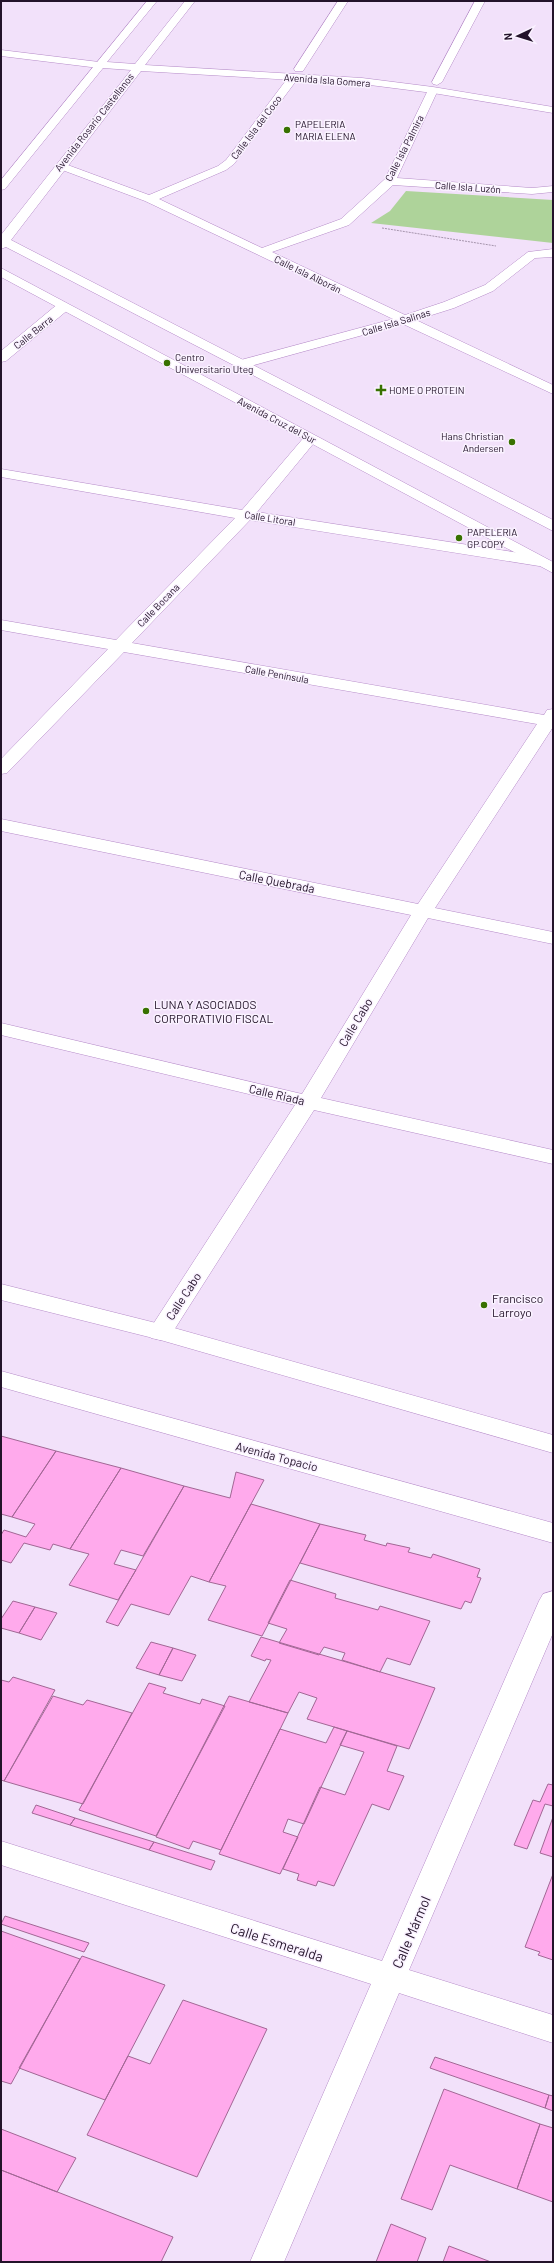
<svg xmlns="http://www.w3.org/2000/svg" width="554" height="2263" font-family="Barlow,sans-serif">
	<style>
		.green { fill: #aed39a }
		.building { fill: #ffaaec; stroke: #a26795 }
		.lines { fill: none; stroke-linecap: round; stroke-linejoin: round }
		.street-casing { stroke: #b58bc8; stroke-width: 1 }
		.secondary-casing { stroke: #b58bc8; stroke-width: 1 }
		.path { stroke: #a594ac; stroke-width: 1; stroke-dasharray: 2 1; stroke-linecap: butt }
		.street { fill: #fff; fill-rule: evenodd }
		.secondary { fill: #fff; fill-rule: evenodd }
		.poi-dot { fill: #387100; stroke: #faf2ff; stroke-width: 1.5 }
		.labels { text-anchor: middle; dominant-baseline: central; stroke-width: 3; stroke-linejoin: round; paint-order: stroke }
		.far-street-label { font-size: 10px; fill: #23132a; stroke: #faf2ff }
		.far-poi-label { font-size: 10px; fill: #23132a; stroke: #faf2ff; text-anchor: start }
		.street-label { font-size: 12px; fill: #23132a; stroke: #faf2ff }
		.poi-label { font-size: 12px; fill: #23132a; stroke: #faf2ff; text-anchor: start }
		.near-street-label { font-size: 14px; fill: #23132a; stroke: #faf2ff }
	</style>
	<rect width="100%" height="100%" fill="#f2e1fa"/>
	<!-- green -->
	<path class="green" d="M406 191 553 200V243L371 223 390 211Z"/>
	<!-- building -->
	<path class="building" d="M1 1436 56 1451 12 1517 1 1514Z
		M56 1451 121 1468 70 1549 53 1544 50 1550 24 1543 11 1563 1 1560V1535L4 1530 26 1537 35 1524 12 1517Z
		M121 1468 184 1486 143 1556 121 1550 114 1564 136 1570 118 1600 69 1585 89 1554 70 1549Z
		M236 1472 264 1480 209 1582 191 1576 169 1615 131 1604 118 1626 106 1622 184 1486 230 1498Z
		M251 1504 320 1524 262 1636 208 1620 226 1586 209 1582Z
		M320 1524 366 1535 364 1540 386 1546 387 1543 410 1548 408 1552 431 1558 433 1554 480 1569 477 1577 481 1578 471 1603 465 1601 461 1609 300 1563Z
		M290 1580 336 1594 335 1598 378 1610 380 1606 430 1621 410 1665 387 1658 380 1672 342 1660 345 1653 324 1647 319 1655 279 1643 287 1629 268 1623Z
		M13 1601 35 1607 19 1633 1 1628V1619Z
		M35 1607 57 1613 41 1640 19 1633Z
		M261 1637 435 1688 409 1749 307 1719 317 1698 299 1692 288 1713 249 1702 271 1660 266 1659 265 1661 251 1656Z
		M151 1642 173 1648 159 1675 136 1668Z
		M173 1648 196 1655 182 1681 159 1675Z
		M13 1677 55 1690 4 1781 1 1780V1680L9 1682Z
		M149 1683 166 1688 163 1693 200 1704 202 1699 225 1706 156 1836 79 1810Z
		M53 1696 83 1705 87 1700 132 1713 83 1804 4 1781Z
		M229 1696 288 1713 221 1850 193 1841 189 1849 156 1837Z
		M334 1727 347 1731 304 1824 288 1819 283 1832 298 1837 280 1874 219 1854 280 1729 326 1743Z
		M347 1731 397 1746 387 1771 404 1776 389 1810 372 1804 334 1886 318 1881 316 1886 297 1880 299 1874 283 1869 320 1787 345 1795 364 1752 340 1745Z
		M548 1784 553 1785V1806L545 1804 527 1849 514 1845 533 1800 540 1802Z
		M36 1805 75 1818 70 1825 32 1813Z
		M553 1817V1857L540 1853Z
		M75 1818 154 1842 149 1850 70 1825Z
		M154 1842 215 1861 211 1870 149 1850Z
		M553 1874V1960L538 1955 540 1952 525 1947Z
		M5 1916 89 1943 84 1952 1 1924Z
		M1 1931 80 1959 11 2084 1 2081Z
		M82 1956 165 1985 105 2100 19 2068Z
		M183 2000 267 2029 197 2177 87 2135 128 2056 150 2064Z
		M435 2057 549 2095 545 2108 430 2068Z
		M444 2089 540 2124 517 2189 450 2165 432 2210 401 2199Z
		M549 2095 553 2096V2111L545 2108Z
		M540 2124 553 2128V2202L517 2189Z
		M1 2129 76 2158 57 2192 1 2170Z
		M1 2170 173 2237 161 2262H1Z
		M391 2224 426 2238 417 2262H376Z
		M449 2246 491 2262H443Z"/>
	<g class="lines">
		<defs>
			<path id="street" d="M338 1H348L303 71H295L294 69Z
				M475 1H485L442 82 437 85 433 84 432 82Z
				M1 50 99 62 104 65 99 68 1 56Z
				M294 74 299 77 234 164 226 170 159 199 262 248 341 219 385 179 428 90 429 88H437L438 90 397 178 532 188 553 186V192L532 194 393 185 349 225 272 252 405 315 444 302 485 285 528 252 553 249V257L535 258 493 291 454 308 416 320 553 385V394L403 324 247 367H237L235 364 237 361 393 319 145 201 57 168 55 166 61 163 65 164 149 195 218 166 226 160 290 75Z
				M64 302 70 306 69 309 6 361 1 362V351L59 303Z
				M311 434 318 438 257 512 539 556 545 558 547 561 545 564 539 566 250 520 132 643 544 715 547 710 553 709V727L435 908 553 932V944L428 918 321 1098 553 1150V1164L314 1110 169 1338 160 1340 151 1338 148 1332 295 1105 1 1035V1023L302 1094 411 915 1 831V819L418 904 537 724 124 652 7 773 1 774V759L108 649 1 630V620L116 640 235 518 1 477V469L242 510 306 435Z
				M553 1591V1633L409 1970 553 2015V2043L399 1993 284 2262H250L371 1984 1 1865V1841L382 1961 539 1601 543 1594Z"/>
			<path id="secondary" d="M147 1H157L107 62 135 64 185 1H195L145 65 362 78 433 87 553 107V113L433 93 362 84 141 71 11 240 553 520V531L6 247 1 249V235L131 70 103 68 5 189 1 190V180Z
				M1 268 553 562V573L1 277Z
				M1 1284 160 1324 553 1435V1453L157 1339 1 1300Z
				M1 1371 553 1523V1543L1 1387Z"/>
		</defs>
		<!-- street casing -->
		<use href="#street" class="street-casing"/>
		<!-- secondary casing -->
		<use href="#secondary" class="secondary-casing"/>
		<!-- path -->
		<path class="path" d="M382 228 496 246"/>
		<!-- street -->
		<use href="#street" class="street"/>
		<!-- secondary -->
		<use href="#secondary" class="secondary"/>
	</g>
	<!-- markers -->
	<g class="poi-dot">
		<circle cx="287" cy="130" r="4"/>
		<circle cx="167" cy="363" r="4"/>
		<path d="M379 384h4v4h4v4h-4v4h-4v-4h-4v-4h4z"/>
		<circle cx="512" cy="442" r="4"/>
		<circle cx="459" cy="538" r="4"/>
		<circle cx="146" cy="1011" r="4"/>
		<circle cx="484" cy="1305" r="4"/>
	</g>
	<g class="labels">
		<!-- far-street labels -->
		<g class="far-street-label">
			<text transform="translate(327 80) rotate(4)">Avenida Isla Gomera</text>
			<text transform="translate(94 122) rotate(-52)">Avenida Rosario Castellanos</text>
			<text transform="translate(256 127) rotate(-53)">Calle Isla del Coco</text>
			<text transform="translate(404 148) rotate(-63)">Calle Isla Palmira</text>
			<text transform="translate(468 187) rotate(4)">Calle Isla Luzón</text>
			<text transform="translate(308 274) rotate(26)">Calle Isla Alborán</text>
			<text transform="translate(396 322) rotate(-17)">Calle Isla Salinas</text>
			<text transform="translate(33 332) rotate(-39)">Calle Barra</text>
			<text transform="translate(277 420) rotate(28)">Avenida Cruz del Sur</text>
			<text transform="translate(270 518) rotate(9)">Calle Litoral</text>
			<text transform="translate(158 605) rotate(-46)">Calle Bocana</text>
			<text transform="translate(277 674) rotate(10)">Calle Península</text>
		</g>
		<!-- far-poi labels -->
		<g class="far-poi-label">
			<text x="295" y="124">PAPELERIA<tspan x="295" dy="12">MARIA ELENA</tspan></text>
			<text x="175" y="357">Centro<tspan x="175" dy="12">Universitario Uteg</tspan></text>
			<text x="389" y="390">HOME O PROTEIN</text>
			<text x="504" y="436" text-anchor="end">Hans Christian<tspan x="504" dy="12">Andersen</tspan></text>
			<text x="467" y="532">PAPELERIA<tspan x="467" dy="12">GP COPY</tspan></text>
		</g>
		<!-- street labels -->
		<g class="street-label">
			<text transform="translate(277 881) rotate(11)">Calle Quebrada</text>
			<text transform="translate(355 1022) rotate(-59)">Calle Cabo</text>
			<text transform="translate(277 1094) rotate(13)">Calle Riada</text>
			<text transform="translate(183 1296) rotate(-57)">Calle Cabo</text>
			<text transform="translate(277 1456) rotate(15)">Avenida Topacio</text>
		</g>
		<!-- poi labels -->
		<g class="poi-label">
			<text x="154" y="1004">LUNA Y ASOCIADOS<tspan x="154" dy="14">CORPORATIVIO FISCAL</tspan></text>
			<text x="492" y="1298">Francisco<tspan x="492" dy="14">Larroyo</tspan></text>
		</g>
		<!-- near-street labels -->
		<g class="near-street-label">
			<text transform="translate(411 1932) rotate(-67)">Calle Mármol</text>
			<text transform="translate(277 1942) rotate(18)">Calle Esmeralda</text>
		</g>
	</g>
	<!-- border -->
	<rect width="554" height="2263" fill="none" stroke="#23132a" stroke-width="4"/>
	<!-- north arrow -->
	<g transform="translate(518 36) rotate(266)" stroke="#faf2ff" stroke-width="3" paint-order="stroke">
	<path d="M0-3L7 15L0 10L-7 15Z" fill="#23132a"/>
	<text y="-6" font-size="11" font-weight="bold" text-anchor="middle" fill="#23132a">N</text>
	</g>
</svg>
